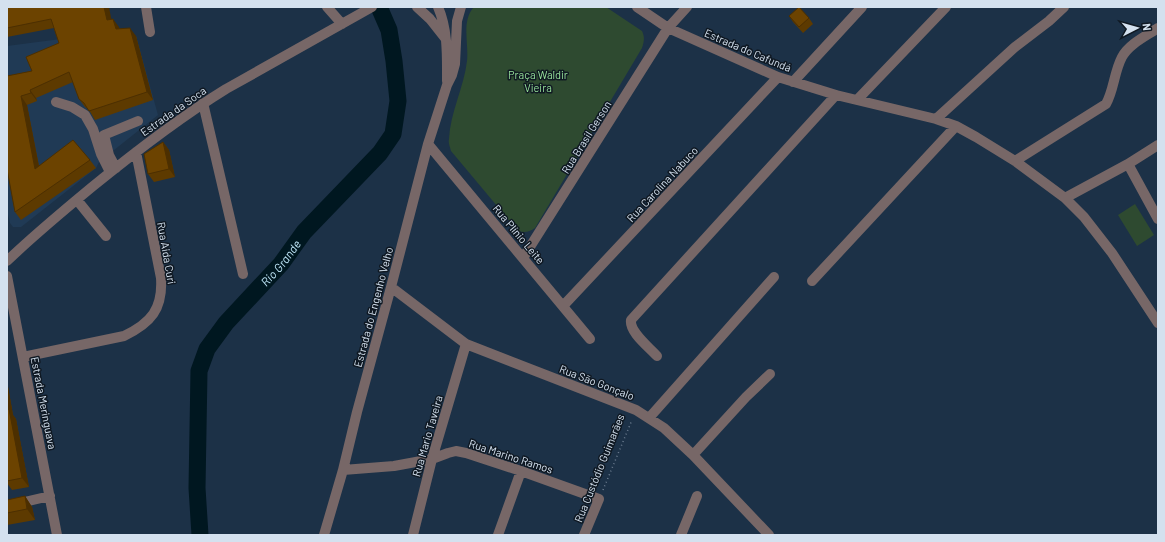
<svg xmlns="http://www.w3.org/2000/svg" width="1165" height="542" font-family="Barlow,sans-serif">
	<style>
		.built { fill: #203a55 }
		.green { fill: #2e4a30 }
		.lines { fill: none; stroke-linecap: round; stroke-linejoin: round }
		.river { stroke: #001720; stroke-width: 17 }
		.path { stroke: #6c7d90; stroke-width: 1.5; stroke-dasharray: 1 3; stroke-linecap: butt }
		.minor { stroke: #776767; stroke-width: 10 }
		.wall { fill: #5d3a00 }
		.shaded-wall { fill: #4c2f00 }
		.building { fill: #6c4300; stroke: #4c2f00 }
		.labels { text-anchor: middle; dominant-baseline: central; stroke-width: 3; stroke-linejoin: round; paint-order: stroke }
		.street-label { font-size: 11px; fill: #d4e1ef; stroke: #0f1822 }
		.park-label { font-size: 11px; fill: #98e29b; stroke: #0f1822 }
		.water-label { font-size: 12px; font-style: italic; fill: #c0e8fa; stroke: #0f1822 }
	</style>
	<rect width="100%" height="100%" fill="#1c3147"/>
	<!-- built -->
	<path class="built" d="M119 27 122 37 136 36 158 115 99 162 96 168 21 227H13L10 223 7 210V46L61 39Z"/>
	<!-- green -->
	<path class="green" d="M474 7H606L642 31C645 37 644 42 642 48L535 228C529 232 525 233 518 231L451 151C450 147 448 143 449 139 450 113 464 87 467 61 469 43 461 21 474 7Z
		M1135 204 1154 235 1137 246 1118 215Z"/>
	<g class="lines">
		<!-- river -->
		<path class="river" id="s1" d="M200 535 197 488 199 371 207 349 226 323 281 264 304 232 380 153 393 134 398 101 394 61 389 30 379 7"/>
		<!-- path -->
		<path class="path" d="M603 490 632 420"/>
		<!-- minor -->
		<path class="minor" d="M146 7 150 32
			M327 7 342 24
			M417 7 430 19 445 38
			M438 7C448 30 447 56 447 81
			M637 7 668 28 778 77 836 95 936 119 956 126 976 137 1015 161 1065 198 1084 217 1112 253 1158 323
			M793 82 862 7
			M857 100 946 7
			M56 102 72 107 85 115 93 129 101 154 110 172
			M203 103 243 274
			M936 119 1015 47 1049 21 1064 7
			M428 144 590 339
			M1015 161 1106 104C1114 90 1114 72 1122 57 1129 44 1146 36 1158 28
			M1128 164 1158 219
			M116 168 109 155 104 135 138 121
			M1065 198 1128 164 1158 145
			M77 200 106 236
			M523 258 668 28 687 7
			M7 261C34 235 63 211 92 187 135 152 179 118 226 89L372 7
			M7 276 57 535
			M812 281 956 126
			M391 287 466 344 636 410 664 428 693 455 769 535
			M563 306 778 77
			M657 356C649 347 629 332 631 320L836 95
			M23 357 124 336C151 323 163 309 161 278L136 152
			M649 418 774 277
			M693 455 746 397 770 374
			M343 470 394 466 432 459 448 453 456 451 466 453 521 471 599 499 584 535
			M7 506 50 496
			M324 535 343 470 357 412 391 287 428 144 447 85 452 75 455 64 457 21 461 7
			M413 535 432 459 466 344
			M498 535 521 471
			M681 535 697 496"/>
	</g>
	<!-- wall -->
	<path class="wall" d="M7 7 111 19H113L119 29 136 36 153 100 95 120 89 110 85 107 79 99 73 82 36 98 37 101 27 105 39 166 90 160 96 168 21 220 15 212 7 76 32 71 59 43 54 28 7 37Z
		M789 16 809 18 813 24 803 33 793 22Z
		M163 142 169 150 175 177 154 182 148 174Z
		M7 381 13 415 16 419 29 487 12 490 7 483Z
		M25 496 32 507 35 520 7 525V500Z"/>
	<!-- shaded-wall -->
	<path class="shaded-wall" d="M104 7H109L113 28 107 20Z
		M113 19 119 27 122 37 116 29Z
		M130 28 136 36 153 100 147 92Z
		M30 90 36 98 37 101 31 93Z
		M21 96 27 105 41 177 35 169Z
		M163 142 169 150 175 177 169 169Z
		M7 381 13 415 16 419 29 487 22 478 7 410Z
		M25 496 32 507 35 520 27 509Z"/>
	<!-- building -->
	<path class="building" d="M7 7H104L107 20 113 19 116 29 130 28 147 92 89 111 84 103 79 99 69 72 30 90 31 93 21 96 35 169 73 140 90 160 15 212 7 169V76L32 71 26 57 59 43 51 19 7 28Z
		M799 7 809 18 799 27 789 16Z
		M163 142 169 169 148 174 144 154Z
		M7 407V410L9 409 22 478 7 481Z
		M25 496 27 509 7 513V500Z"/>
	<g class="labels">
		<!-- street labels -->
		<g class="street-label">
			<text transform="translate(748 50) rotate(23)">Estrada do Cafundá</text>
			<text transform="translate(173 111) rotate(-35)">Estrada da Soca</text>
			<text transform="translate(586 137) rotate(-58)">Rua Brasil Gerson</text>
			<text transform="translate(662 184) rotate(-47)">Rua Carolina Nabuco</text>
			<text transform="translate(519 234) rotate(50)">Rua Plínio Leite</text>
			<text transform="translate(167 253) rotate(80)">Rua Aida Curi</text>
			<text transform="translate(373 307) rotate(-75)">Estrada do Engenho Velho</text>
			<text transform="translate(597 382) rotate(21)">Rua São Gonçalo</text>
			<text transform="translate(44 403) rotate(79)">Estrada Meringuava</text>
			<text transform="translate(427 436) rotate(-74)">Rua Mario Taveira</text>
			<text transform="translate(511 456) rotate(18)">Rua Marino Ramos</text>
			<text transform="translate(599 468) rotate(-68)">Rua Custódio Guimarães</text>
		</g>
		<!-- park labels -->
		<g class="park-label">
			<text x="538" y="74">Praça Waldir<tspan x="538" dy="13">Vieira</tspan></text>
		</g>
		<!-- water labels -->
		<g class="water-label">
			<text stroke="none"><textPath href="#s1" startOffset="301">Rio Grande</textPath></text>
		</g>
	</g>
	<!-- border -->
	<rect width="1165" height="542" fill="none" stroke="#d4e1ef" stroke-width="16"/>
	<!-- north arrow -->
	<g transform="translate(1137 28) rotate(84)" stroke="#0f1822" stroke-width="3" paint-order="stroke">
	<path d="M0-3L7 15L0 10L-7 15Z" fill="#d4e1ef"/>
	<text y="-6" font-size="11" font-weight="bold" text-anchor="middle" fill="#d4e1ef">N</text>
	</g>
</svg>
